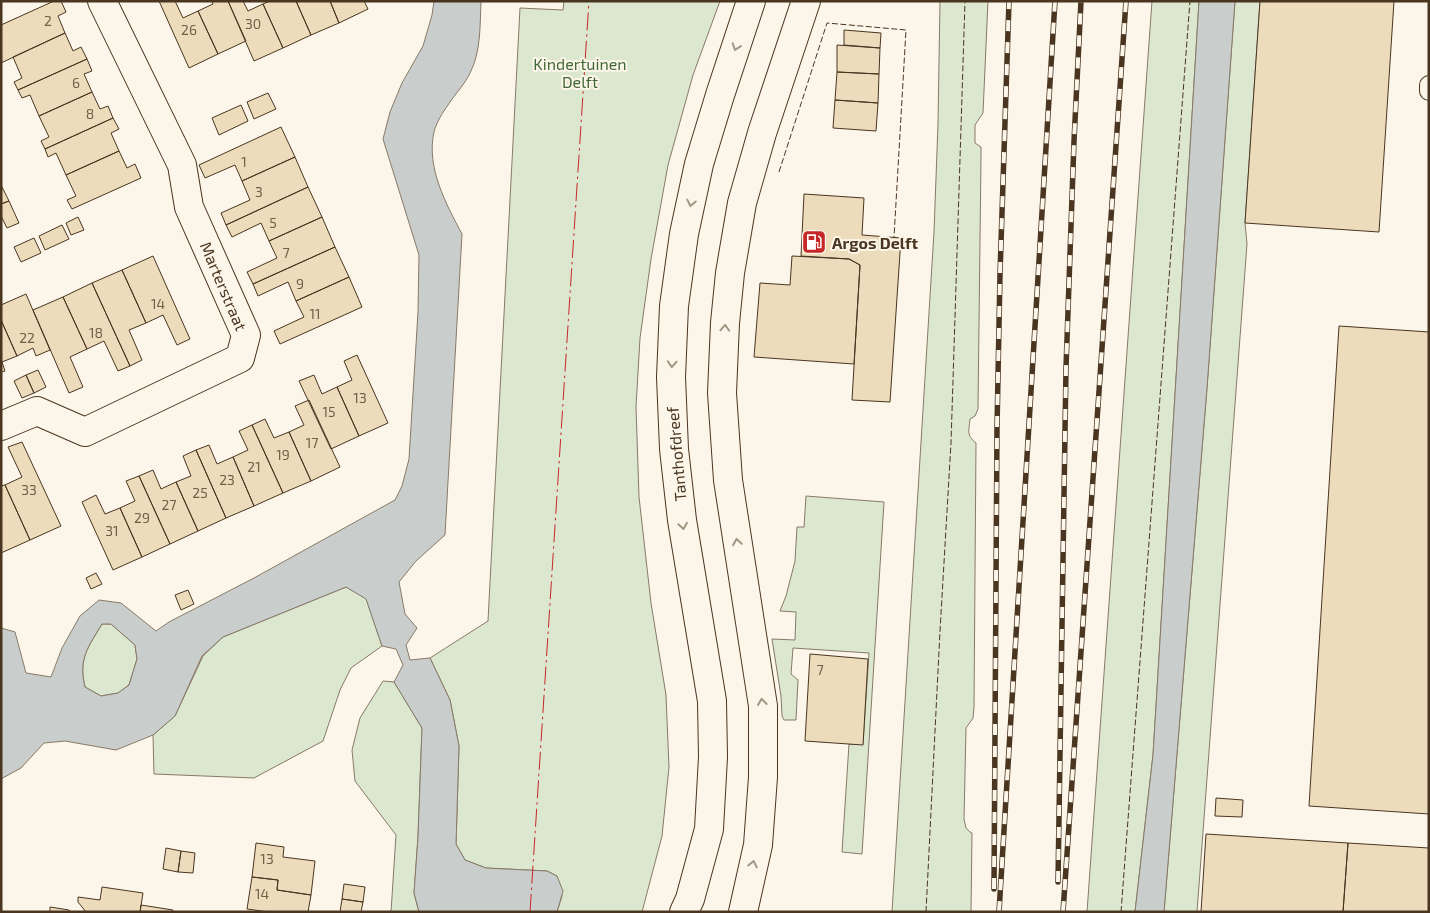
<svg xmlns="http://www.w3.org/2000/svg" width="1430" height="913" font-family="'Exo 2',sans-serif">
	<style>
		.green { fill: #dce7d0; stroke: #887966 }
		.water { fill: #c9cecd; stroke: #887966; fill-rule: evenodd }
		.building { fill: #ecdcbc; stroke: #4a3520 }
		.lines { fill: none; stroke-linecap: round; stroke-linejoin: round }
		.service-casing { stroke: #4a3520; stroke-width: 20 }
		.minor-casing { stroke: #4a3520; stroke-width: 30 }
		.tertiary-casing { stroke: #4a3520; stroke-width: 30 }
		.service { stroke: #fbf6e9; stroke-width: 18 }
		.minor { stroke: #fbf6e9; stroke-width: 28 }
		.tertiary { stroke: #fbf6e9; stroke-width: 28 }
		.rail-casing { stroke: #4a3520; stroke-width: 5.5 }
		.rail { stroke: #fbf6e9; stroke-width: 4; stroke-dasharray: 11; stroke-linecap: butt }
		.fence { stroke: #4a3520; stroke-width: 1; stroke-dasharray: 6 2.5; stroke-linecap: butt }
		.power { stroke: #c62828; stroke-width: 1; stroke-dasharray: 18 4 2.5 4; stroke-linecap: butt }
		.oneway { stroke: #a29684 }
		.labels { text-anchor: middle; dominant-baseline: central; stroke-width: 4; stroke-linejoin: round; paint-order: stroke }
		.number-label { font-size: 14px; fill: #725f47 }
		.park-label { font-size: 16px; fill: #436837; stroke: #fbf6e9 }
		.poi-label { font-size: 16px; font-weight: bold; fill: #4a3520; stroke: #fbf6e9; text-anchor: start }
		.street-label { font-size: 16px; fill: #4a3520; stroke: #fbf6e9 }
	</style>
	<rect width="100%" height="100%" fill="#fbf6e9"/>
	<!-- green -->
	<path class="green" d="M564 1H720L693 75 668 165 651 259 640 338 636 407 639 497 651 603 666 695 669 767 662 836 642 912H557L562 896 557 876 547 871 486 868 465 860 456 844 459 746 450 700 430 658 488 621 520 8 563 10Z
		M940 1H988L983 113 975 125V143L981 147V157L978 409 975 416 970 419C969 431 966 435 976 443L974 707 973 718 966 728 964 819 966 828 970 832 972 833 971 912H892L934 232 938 124Z
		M1152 1H1199L1153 755 1135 912H1087Z
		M1235 1H1260L1245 223 1247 244 1197 912H1164L1207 388Z
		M806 496 884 502 862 854 842 852 849 744H863L869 653 793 648 791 674 798 680 796 720H784L782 716 781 696 772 639 795 640 796 612 780 611 786 596 795 561 797 527H804Z
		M346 587 366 598 382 646 351 668 340 690 323 741 254 778 154 774 153 735 175 716 203 656 223 637Z
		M102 624H111L135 645 137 659 129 685 118 693 101 696 85 687C78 658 88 648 102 624Z
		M383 681 394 682 422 728 418 837 414 893 419 912H391L396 835 355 781 352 750 360 718Z"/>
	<!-- water -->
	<path class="water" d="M434 1H481C480 25 481 52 470 73 465 84 455 94 448 105 443 112 436 123 434 132 426 167 446 204 462 234L445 535 416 561 399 582 405 614 417 628 406 645 410 660 430 658 450 700 459 746 456 844 465 860 486 868 547 871 557 876 563 891 557 912H419L414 893 418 837 422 728 394 682 403 665 396 649 382 646 366 599 346 587 223 637 202 656 175 716 153 735 116 750 65 741 44 743 21 768 1 779V628L15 632 26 673 51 677 62 648 80 616 99 600 121 603 156 631 169 622 254 578 395 500 402 486 409 459 418 312 419 255 383 139 390 112 402 83 423 46 432 15ZM111 624 135 645 137 659 129 685 118 693 101 696 85 687C78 659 88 647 102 624Z
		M1199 1H1235L1207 388 1164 912H1135L1153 755Z"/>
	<!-- building -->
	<path class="building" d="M54 1H61L66 12 58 16 65 33 1 63V25Z
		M159 1H175L183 18 198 11 218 54 189 68Z
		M212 1H228L246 41 218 54 198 11 213 4Z
		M228 1H243L248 11 263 4 283 48 254 61Z
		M270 1H296L311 35 283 48 263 4Z
		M296 1H330L339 23 311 35Z
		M330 1H364L368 9 339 23Z
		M1260 1H1394L1379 232 1245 223Z
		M844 30 881 33 880 48 844 45Z
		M65 33 73 51 81 47 87 59 18 90 14 82 22 78 13 57Z
		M837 45 880 48 879 74 837 72Z
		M87 59 92 71 84 74 92 92 39 116 30 95 22 98 18 90Z
		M837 72 879 74 878 103 835 100Z
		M92 92 100 109 108 106 113 118 45 149 41 141 49 137 39 116Z
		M268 93 276 109 254 119 247 102Z
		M835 100 878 103 876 131 833 128Z
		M241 105 248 121 219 135 212 118Z
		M113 118 119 129 111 133 119 151 66 175 56 153 48 157 45 149Z
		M281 127 295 157 242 181 235 165 205 178 199 165Z
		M119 151 127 168 135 164 141 178 72 209 67 200 76 196 66 175Z
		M295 157 308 187 226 225 221 213 250 200 242 181Z
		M1 185 9 201 1 204Z
		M308 187 322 217 269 241 261 223 232 237 226 225Z
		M804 194 864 198 862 235 901 238 890 402 852 400 860 265 849 259 801 256Z
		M9 201 19 223 7 228 1 216V204Z
		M78 217 84 230 71 235 66 223Z
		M322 217 335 247 253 284 247 272 277 258 269 241Z
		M62 225 69 239 45 250 39 236Z
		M34 238 41 253 21 262 14 247Z
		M335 247 349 277 296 301 288 282 258 296 253 284Z
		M153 256 190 339 177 345 163 315 146 323 122 270Z
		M792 256 849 259 860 265 854 364 754 357 760 283 790 285Z
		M122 270 146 323 129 330 142 360 130 366 92 283Z
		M349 277 362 307 280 344 274 331 304 317 296 301Z
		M92 283 130 366 118 371 104 341 87 349 63 297Z
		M26 294 50 350 36 356 33 348 17 356 1 320V305Z
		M63 297 87 349 70 357 83 387 69 393 33 310Z
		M1 320 17 356 2 362 5 371 1 372Z
		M1339 326 1429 332V814L1309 806Z
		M357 355 388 423 359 436 337 387 352 380 344 361Z
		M38 370 46 387 34 393 26 375Z
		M26 375 34 393 22 398 14 381Z
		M314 375 322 394 337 387 359 436 331 449 299 381Z
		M309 400 340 467 311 481 289 432 304 425 295 406Z
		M265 419 274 438 289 432 311 481 283 493 252 425Z
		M252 425 283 493 254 506 233 457 248 450 239 431Z
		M22 442 61 526 30 540 5 485 22 477 8 447Z
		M209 445 217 464 233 457 254 506 226 518 196 450Z
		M196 450 226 518 198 531 176 482 191 476 183 456Z
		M153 470 161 489 176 482 198 531 170 544 139 476Z
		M139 476 170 544 142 557 120 508 135 501 126 481Z
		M5 485 30 540 1 553V486Z
		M96 495 105 514 120 508 142 557 113 570 82 502Z
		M96 573 102 584 91 589 86 578Z
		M188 590 194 604 181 610 175 595Z
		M810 654 868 659 863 745 805 741Z
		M1216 798 1243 800 1242 817 1215 816Z
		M1206 834 1348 843 1343 912H1201Z
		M256 843 284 847 283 857 315 861 311 895 277 890 278 880 252 877Z
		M1348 843 1429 848V912H1343Z
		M166 848 181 851 178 872 163 869Z
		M181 851 195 853 193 873 178 872Z
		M252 877 278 880 277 890 311 895 308 912H269L247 909Z
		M344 884 365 887 363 902 342 899Z
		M102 887 143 893 140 912H86L78 902V897L100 900Z
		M342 899 363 902 361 912H340Z
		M141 905 173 910 172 912H140Z
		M50 907 69 910 71 912H50Z"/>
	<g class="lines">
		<defs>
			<path id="service" d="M1429 85V91"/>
			<path id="minor" d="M1 426 37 411 85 432 240 358 246 335 189 207 182 165 102 1"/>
			<path id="tertiary" d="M684 912 690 899 709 829 713 757 712 701 682 520 674 449 671 377 674 306 684 234 699 164 720 95 751 1
				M743 912 758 845 763 777V706L728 480 722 393 725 323 730 273 742 203 762 133 806 1"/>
		</defs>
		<!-- service casing -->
		<use href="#service" class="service-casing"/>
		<!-- minor casing -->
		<use href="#minor" class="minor-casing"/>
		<!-- tertiary casing -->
		<use href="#tertiary" class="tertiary-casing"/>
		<!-- service -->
		<use href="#service" class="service"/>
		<!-- minor -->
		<use href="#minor" class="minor"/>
		<!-- tertiary -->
		<use href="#tertiary" class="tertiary"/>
		<defs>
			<path id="rail" d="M1058 882 1066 368 1074 141 1081 1
				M994 889 997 428 1000 274 1009 1
				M999 912 1055 1
				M1063 912 1126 1"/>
		</defs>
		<!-- rail casing -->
		<use href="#rail" class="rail-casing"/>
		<!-- rail -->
		<use href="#rail" class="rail"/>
		<!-- fence -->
		<path class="fence" d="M779 172 827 23 906 30 894 237
			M926 912 940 631 951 443 965 1
			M1121 912 1190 1"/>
		<!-- power -->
		<path class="power" d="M530 912 589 1"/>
	</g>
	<!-- one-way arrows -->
	<defs><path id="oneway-chevron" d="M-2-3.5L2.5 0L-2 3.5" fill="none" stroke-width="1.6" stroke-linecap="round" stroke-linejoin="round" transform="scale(1.25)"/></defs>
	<g class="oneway">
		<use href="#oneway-chevron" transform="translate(736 47) rotate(109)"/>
		<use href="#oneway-chevron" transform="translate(691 203) rotate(102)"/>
		<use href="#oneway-chevron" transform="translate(725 328) rotate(-87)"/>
		<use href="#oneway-chevron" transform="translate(672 364) rotate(93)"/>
		<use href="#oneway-chevron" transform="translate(683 526) rotate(81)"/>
		<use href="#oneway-chevron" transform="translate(737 542) rotate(-99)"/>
		<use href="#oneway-chevron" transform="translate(762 702) rotate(-96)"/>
		<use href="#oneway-chevron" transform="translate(753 864) rotate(-78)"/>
	</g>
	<!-- icons -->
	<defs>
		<symbol id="fuel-square" viewBox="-11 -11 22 22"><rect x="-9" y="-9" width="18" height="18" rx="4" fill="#c62828" stroke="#fbf6e9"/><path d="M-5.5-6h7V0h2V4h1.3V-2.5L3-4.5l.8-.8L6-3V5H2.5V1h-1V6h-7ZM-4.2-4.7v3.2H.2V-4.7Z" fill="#fff"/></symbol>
	</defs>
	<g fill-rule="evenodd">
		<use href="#fuel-square" x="800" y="228" width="28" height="28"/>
	</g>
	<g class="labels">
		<!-- number labels -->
		<g class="number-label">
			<text x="48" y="20">2</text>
			<text x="253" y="23">30</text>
			<text x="189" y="29">26</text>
			<text x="76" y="82">6</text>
			<text x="90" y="113">8</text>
			<text x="244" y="161">1</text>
			<text x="259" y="191">3</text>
			<text x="273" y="222">5</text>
			<text x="286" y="252">7</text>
			<text x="300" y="283">9</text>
			<text x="158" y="303">14</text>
			<text x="315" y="313">11</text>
			<text x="96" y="332">18</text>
			<text x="27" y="337">22</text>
			<text x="360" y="397">13</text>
			<text x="329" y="411">15</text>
			<text x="312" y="442">17</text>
			<text x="283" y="454">19</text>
			<text x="254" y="466">21</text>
			<text x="227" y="479">23</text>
			<text x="29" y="489">33</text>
			<text x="200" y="492">25</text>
			<text x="169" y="504">27</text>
			<text x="142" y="517">29</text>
			<text x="112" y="530">31</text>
			<text x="820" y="669">7</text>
			<text x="267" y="858">13</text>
			<text x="262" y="893">14</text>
		</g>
		<!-- park labels -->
		<g class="park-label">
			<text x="580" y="63">Kindertuinen<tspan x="580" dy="18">Delft</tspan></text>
		</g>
		<!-- poi labels -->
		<g class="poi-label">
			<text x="832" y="242">Argos Delft</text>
		</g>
		<!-- street labels -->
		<g class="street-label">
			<text transform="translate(224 286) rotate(67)">Marterstraat</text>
			<text transform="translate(676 454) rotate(-95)">Tanthofdreef</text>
		</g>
	</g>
	<!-- border -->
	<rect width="1430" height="913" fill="none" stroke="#4a3520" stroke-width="5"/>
</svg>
